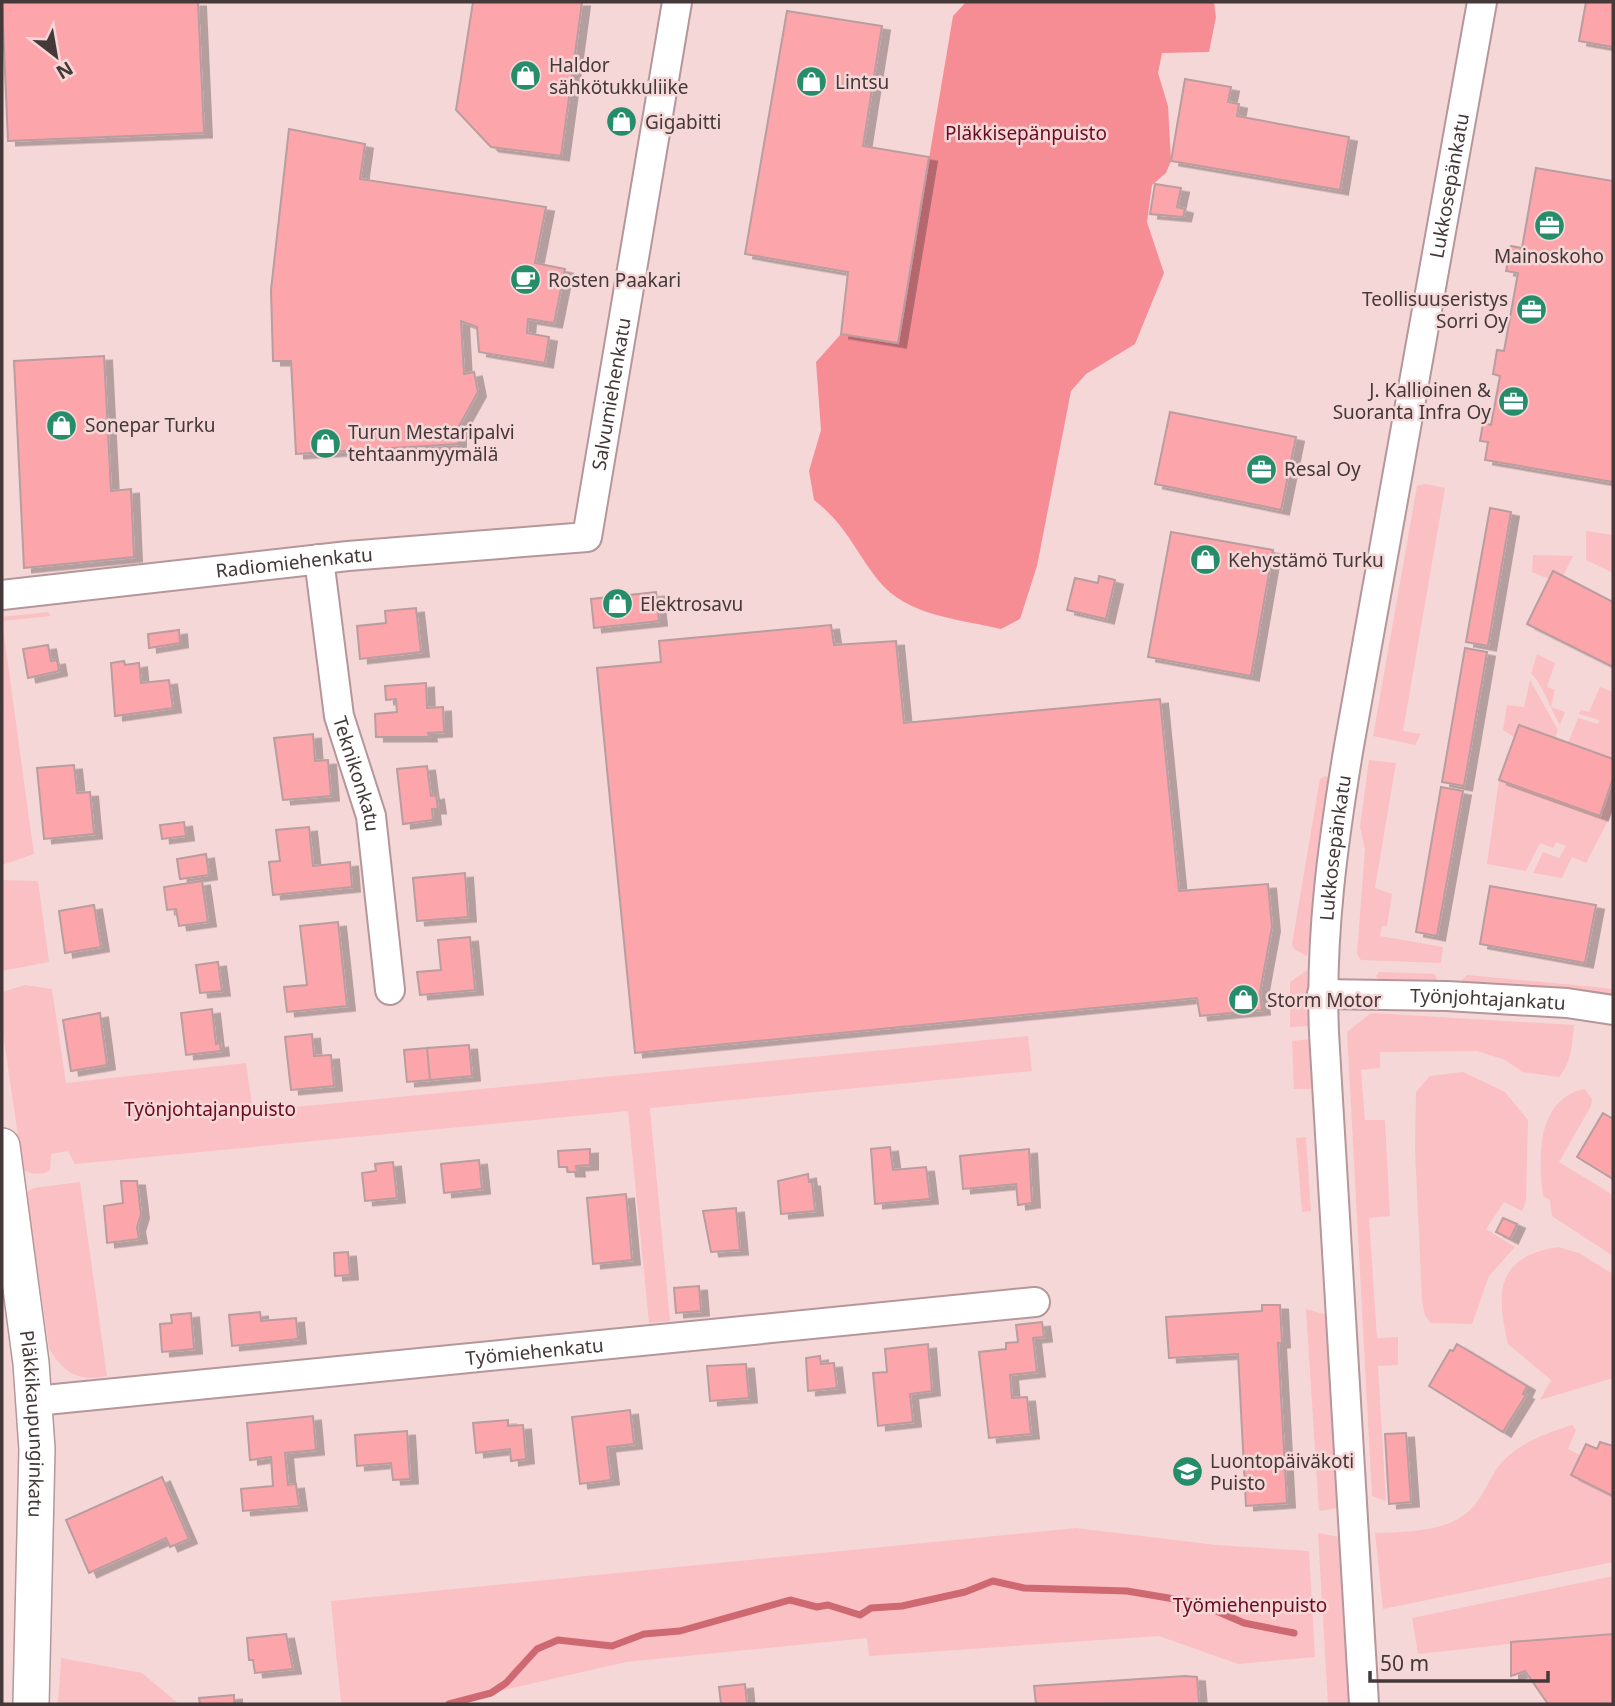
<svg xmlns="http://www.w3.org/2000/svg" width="1615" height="1706" font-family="'Noto Sans',sans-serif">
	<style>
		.green { fill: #fac0c3 }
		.forest { fill: #f68d95 }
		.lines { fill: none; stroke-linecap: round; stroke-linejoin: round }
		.stream { stroke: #ce6972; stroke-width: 7 }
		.building { fill: #fca6ac; stroke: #ba9d9e; stroke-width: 2; filter: url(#shadow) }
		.minor-casing { stroke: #b59799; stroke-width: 32 }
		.tertiary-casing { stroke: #b59799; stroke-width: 38 }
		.minor { stroke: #fff; stroke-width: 28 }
		.tertiary { stroke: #fff; stroke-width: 35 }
		.labels { text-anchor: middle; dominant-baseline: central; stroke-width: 5; stroke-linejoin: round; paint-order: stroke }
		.poi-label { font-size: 19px; fill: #443838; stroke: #f6d7d8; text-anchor: start }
		.park-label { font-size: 19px; fill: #6a0b22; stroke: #f6d7d8 }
		.street-label { font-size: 19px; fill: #443838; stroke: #f6d7d8 }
	</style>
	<defs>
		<filter id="shadow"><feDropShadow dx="8" dy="4.5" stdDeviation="0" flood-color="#0004"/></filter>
	</defs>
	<rect width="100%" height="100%" fill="#f6d7d8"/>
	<!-- green -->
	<path class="green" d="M1425 484 1445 488 1403 731 1421 734 1415 745 1373 736 1417 486Z
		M1586 531 1613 535V573L1586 560Z
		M1533 555 1573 556 1563 576 1553 571 1549 579 1532 572Z
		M48 612 51 616 2 621 34 854 2 865V617Z
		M1537 654 1555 663 1547 687 1555 690 1551 707 1565 712 1560 725C1552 712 1541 681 1531 674Z
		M1530 680 1558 730 1555 738 1519 725 1514 737 1503 730 1507 705 1524 707Z
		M1600 687 1613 692V759L1568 743 1578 718 1598 724 1599 720 1579 714 1581 710 1589 712Z
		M1369 760 1396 763 1375 888 1392 894 1387 926H1382L1380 936 1443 947 1441 963 1361 960 1357 954 1365 849 1360 827Z
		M1325 776 1330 778 1307 956 1294 949 1292 944 1320 779Z
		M1613 778V811L1586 863 1572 857 1562 878 1533 873 1543 852 1559 858 1566 846 1556 842 1553 848 1540 843 1526 871 1487 864 1499 780 1599 816Z
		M2 880 38 881 49 962 2 971Z
		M1307 970 1311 1026 1290 1027V982Z
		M1379 972 1435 974 1437 980 1434 984 1378 980 1376 976Z
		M1467 975 1605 988 1613 989V993L1605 997 1463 984 1462 980Z
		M25 985 52 989 66 1083 246 1063 253 1111 1028 1036 1032 1071 650 1108 670 1321 649 1323 628 1111 75 1164 68 1151 51 1154 50 1170C42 1176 31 1174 23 1170L2 1027V992Z
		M1371 1013 1574 1025C1572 1044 1572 1062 1559 1077L1523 1072 1503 1059 1477 1051 1380 1052V1068L1361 1070 1365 1120H1385L1390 1216 1369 1218 1377 1338 1398 1337V1365L1378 1366 1386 1501 1372 1496 1347 1032Z
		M1311 1039V1089H1294L1292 1041Z
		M1463 1072 1505 1092 1528 1120 1526 1201 1522 1211 1504 1202 1486 1229 1515 1247 1489 1276 1472 1324 1431 1323 1425 1316 1422 1300 1415 1150 1416 1092 1430 1076Z
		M1585 1089 1592 1099 1591 1106 1559 1162 1613 1195V1256L1552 1216 1550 1200 1543 1196C1538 1156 1537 1098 1585 1089Z
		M1306 1137 1311 1211 1302 1212 1296 1138Z
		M80 1182 107 1376C79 1382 63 1373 49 1348L26 1192 34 1188Z
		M1558 1247 1579 1253 1613 1274V1378L1540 1400 1551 1380 1508 1344C1496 1291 1496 1257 1558 1247Z
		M1306 1309 1327 1315 1338 1508 1319 1511Z
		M1572 1425 1576 1430 1568 1449 1580 1455 1571 1475 1613 1496V1562L1383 1609 1375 1533C1403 1532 1441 1532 1464 1515 1482 1502 1486 1484 1498 1467 1517 1443 1545 1434 1572 1425Z
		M1076 1528 1216 1545 1309 1551 1315 1657 1238 1664 1159 1636 869 1656 867 1638 626 1662 443 1704H334L341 1703 331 1601Z
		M1318 1533 1340 1537 1350 1704H1328Z
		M1613 1576V1633L1418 1654 1412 1618Z
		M61 1658 142 1673 179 1704H58Z"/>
	<!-- forest -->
	<path class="forest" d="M966 2H1214L1216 17 1209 52 1162 53 1158 73 1168 106 1171 161 1166 173 1152 185 1147 222 1164 273 1135 344 1086 374 1071 391 1037 566 1020 619 1001 629C959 619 906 616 878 580 853 548 847 526 814 500L809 471 821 430 816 362 841 334 898 343 953 16Z"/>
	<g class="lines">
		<!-- stream -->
		<path class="stream" d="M449 1704 491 1693 506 1683 537 1649 558 1640 612 1646 644 1634 680 1631 790 1600 817 1607 828 1605 860 1615 871 1608 902 1606 965 1592 993 1581 1024 1588 1127 1591 1198 1603 1244 1623 1294 1633"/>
	</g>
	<!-- building -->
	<path class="building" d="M2 2H198L204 133 8 141Z
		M473 2H582L561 156 491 147 456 110Z
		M1586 2H1613V47L1579 41Z
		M787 11 882 26 863 146 929 157 898 343 841 334 848 272 745 254Z
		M1185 79 1231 87 1228 102 1239 104 1237 116 1349 137 1340 190 1171 161Z
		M289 129 365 144 360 179 546 207 535 263 565 269 554 323 528 319 527 333 549 337 545 363 479 352 477 327 461 321 464 374 474 372 478 392 458 428V444L296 454 291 361H273L271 290Z
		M1536 168 1613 181V482L1485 460 1488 442 1480 441 1483 423 1491 425 1500 376 1493 374 1497 350 1504 351 1518 273 1506 271 1511 246 1522 248Z
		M1155 184 1181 188 1177 207 1185 209 1183 217 1150 214Z
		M104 356 111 491 131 489 134 557 24 568 14 361Z
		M1170 412 1296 437 1281 510 1155 484Z
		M1490 508 1511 512 1488 646 1466 642Z
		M1171 532 1273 550 1251 676 1148 657Z
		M1553 571 1613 602V667L1527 624Z
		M1099 576 1115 580 1106 619 1067 610 1075 578 1098 583Z
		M656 592 659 621 594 628 591 599Z
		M416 608 421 652 360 659 357 626 386 623 385 611Z
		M831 625 834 645 896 641 904 723 1160 699 1179 891 1268 884 1272 927 1260 992 1262 1010 1200 1016 1197 998 635 1053 597 668 661 662 659 641Z
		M179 630 180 643 149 648 148 634Z
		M48 645 51 661 57 660 59 671 28 678 23 649Z
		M1465 648 1487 652 1464 786 1442 782Z
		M124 661 125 665 139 663 141 683 169 680 173 708 115 716 111 663Z
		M426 683 427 708 443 707 444 732 428 733 429 737H376L375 714 397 712 396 699 386 700 385 686Z
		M1519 725 1613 759V778L1600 816 1499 780Z
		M313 734 315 761 328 760 331 796 283 800 274 738Z
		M74 765 77 793 90 792 94 834 44 839 37 768Z
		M427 766 431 796 436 795 438 809H432L433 820 403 824 397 769Z
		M1441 787 1463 791 1437 936 1416 932Z
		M184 822 186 836 162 839 160 825Z
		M309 827 313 866 350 862 352 887 273 895 269 862 280 861 276 830Z
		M206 854 209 875 180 879 177 859Z
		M465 873 468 917 417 921 413 878Z
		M202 881 208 922 179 926 176 909 167 910 164 887Z
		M1490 886 1596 905 1585 963 1480 944Z
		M94 905 101 947 65 953 59 911Z
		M338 922 347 1006 287 1012 284 987 307 985 300 926Z
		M470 937 475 990 420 995 417 972 441 970 438 940Z
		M218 962 222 991 200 993 196 965Z
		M212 1009 216 1044 220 1043 221 1051 186 1055 181 1013Z
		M100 1013 107 1065 71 1071 63 1020Z
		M312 1034 314 1056 331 1055 334 1086 291 1090 285 1037Z
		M469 1045 472 1076 430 1080 427 1048Z
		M427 1048 430 1080 407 1082 404 1050Z
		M1603 1113 1613 1119V1179L1577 1157Z
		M890 1147 893 1170 926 1167 930 1199 875 1204 871 1149Z
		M590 1149V1165L576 1166 577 1172H568L567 1167H559L558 1151Z
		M1029 1149 1032 1203 1018 1205 1016 1184 963 1189 960 1156Z
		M479 1160 482 1189 444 1193 441 1164Z
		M393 1162 397 1198 365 1201 362 1173 376 1171 375 1164Z
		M808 1174 809 1182H812L815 1211 781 1214 778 1181Z
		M121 1181H137L141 1214 137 1227 139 1239 107 1243 104 1206 123 1203Z
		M626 1194 632 1260 593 1264 587 1198Z
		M736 1208 740 1250 711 1252 703 1211Z
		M1503 1218 1517 1224 1510 1239 1496 1232Z
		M348 1252 350 1275 335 1276 334 1253Z
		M699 1286 701 1311 676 1313 674 1288Z
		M1262 1305H1280L1282 1343H1278L1287 1503 1246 1506 1238 1354 1169 1358 1166 1317 1262 1311Z
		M260 1312 261 1321 296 1318 298 1339 232 1346 229 1315Z
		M191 1313 194 1349 162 1352 160 1324 172 1323 171 1315Z
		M1042 1322 1044 1337 1033 1338 1037 1372 1010 1375 1012 1398 1027 1397 1031 1434 989 1438 979 1352 1006 1349V1343L1018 1342 1016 1325Z
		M928 1344 932 1391 910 1394 913 1422 878 1426 873 1373 887 1372 885 1349Z
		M1457 1344 1527 1386 1523 1394 1526 1395 1503 1432 1429 1386 1450 1350 1453 1351Z
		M820 1356 821 1364 834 1363 837 1388 808 1391 806 1358Z
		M746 1364 749 1398 710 1401 707 1366Z
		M630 1410 634 1444 607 1447 611 1480 580 1484 572 1417Z
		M313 1416 316 1450 285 1453 288 1485 296 1484 299 1506 243 1511 241 1489 273 1486 271 1457 250 1460 247 1423Z
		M508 1420V1426L523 1425 526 1459 511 1461 510 1449 476 1453 473 1423Z
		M407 1431 410 1479 393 1480 391 1463 357 1466 355 1435Z
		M1406 1433 1411 1502 1389 1504 1385 1434Z
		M1600 1442 1613 1446V1496L1571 1475 1586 1444 1597 1449Z
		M162 1477 189 1539 170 1547 166 1538 89 1573 66 1520Z
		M286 1634 293 1669 255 1673 253 1660H249L247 1638Z
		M1613 1634V1704H1548L1525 1671 1511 1676V1642Z
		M1185 1676 1197 1677 1199 1703 1036 1704 1034 1686Z
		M745 1684 747 1704H721L719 1687Z
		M234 1695V1704H200L199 1698Z"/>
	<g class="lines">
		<defs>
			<g id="minor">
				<path id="s1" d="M319 559 339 716 371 816 390 990"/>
				<path id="s2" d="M2 595 348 556 587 537 677 2"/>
				<path id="s3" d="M1322 994 1447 996 1567 1003 1613 1010"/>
				<path id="s4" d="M35 1401 1035 1302"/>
				<path id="s5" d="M1364 1704 1324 1033C1320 936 1333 842 1349 746L1482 2"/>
			</g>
			<g id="tertiary">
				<path id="s6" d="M2 1146 31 1363 37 1449 31 1704"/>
			</g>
		</defs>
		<!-- minor casing -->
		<use href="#minor" class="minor-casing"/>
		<!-- tertiary casing -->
		<use href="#tertiary" class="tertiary-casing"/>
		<!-- minor -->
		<use href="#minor" class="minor"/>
		<!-- tertiary -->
		<use href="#tertiary" class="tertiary"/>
	</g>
	<!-- icons -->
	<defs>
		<symbol id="shop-disc" viewBox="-11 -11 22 22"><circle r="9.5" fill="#258d69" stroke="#f6d7d8"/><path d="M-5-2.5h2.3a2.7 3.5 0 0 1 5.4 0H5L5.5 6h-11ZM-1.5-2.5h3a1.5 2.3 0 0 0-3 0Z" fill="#fff"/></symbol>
		<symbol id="office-disc" viewBox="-11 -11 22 22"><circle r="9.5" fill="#258d69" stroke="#f6d7d8"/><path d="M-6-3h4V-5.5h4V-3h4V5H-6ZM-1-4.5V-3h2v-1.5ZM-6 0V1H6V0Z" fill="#fff"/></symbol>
		<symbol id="cafe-disc" viewBox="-11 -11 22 22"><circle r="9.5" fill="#258d69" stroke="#f6d7d8"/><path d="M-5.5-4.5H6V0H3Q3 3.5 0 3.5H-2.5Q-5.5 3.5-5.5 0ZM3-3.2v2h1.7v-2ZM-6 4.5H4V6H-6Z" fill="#fff"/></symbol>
		<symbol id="school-disc" viewBox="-11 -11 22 22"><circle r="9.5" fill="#258d69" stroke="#f6d7d8"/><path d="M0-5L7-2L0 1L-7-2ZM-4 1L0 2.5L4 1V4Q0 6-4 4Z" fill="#fff"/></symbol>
	</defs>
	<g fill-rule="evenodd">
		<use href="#shop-disc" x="508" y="58" width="35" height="35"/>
		<use href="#shop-disc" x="794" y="64" width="35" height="35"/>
		<use href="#shop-disc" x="604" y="104" width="35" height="35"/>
		<use href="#office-disc" x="1532" y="208" width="35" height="35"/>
		<use href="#cafe-disc" x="508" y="262" width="35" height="35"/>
		<use href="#office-disc" x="1514" y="292" width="35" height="35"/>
		<use href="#office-disc" x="1496" y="384" width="35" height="35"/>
		<use href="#shop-disc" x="44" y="408" width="35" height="35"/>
		<use href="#shop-disc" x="308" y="426" width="35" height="35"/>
		<use href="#office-disc" x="1244" y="452" width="35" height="35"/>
		<use href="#shop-disc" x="1188" y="542" width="35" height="35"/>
		<use href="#shop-disc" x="600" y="586" width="35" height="35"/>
		<use href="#shop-disc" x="1226" y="982" width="35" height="35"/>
		<use href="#school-disc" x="1170" y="1454" width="35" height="35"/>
	</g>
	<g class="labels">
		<!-- poi labels -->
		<g class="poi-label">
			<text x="549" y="65">Haldor<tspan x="549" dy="22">sähkötukkuliike</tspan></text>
			<text x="835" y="82">Lintsu</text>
			<text x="645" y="122">Gigabitti</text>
			<text x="1549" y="256" text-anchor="middle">Mainoskoho</text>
			<text x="548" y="280">Rosten Paakari</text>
			<text x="1508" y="299" text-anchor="end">Teollisuuseristys<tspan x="1508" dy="22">Sorri Oy</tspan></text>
			<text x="1491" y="390" text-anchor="end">J. Kallioinen &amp;<tspan x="1491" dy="22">Suoranta Infra Oy</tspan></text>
			<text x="85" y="425">Sonepar Turku</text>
			<text x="348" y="432">Turun Mestaripalvi<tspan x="348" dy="22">tehtaanmyymälä</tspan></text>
			<text x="1284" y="469">Resal Oy</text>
			<text x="1228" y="560">Kehystämö Turku</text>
			<text x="640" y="604">Elektrosavu</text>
			<text x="1267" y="1000">Storm Motor</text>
			<text x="1210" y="1461">Luontopäiväkoti<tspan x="1210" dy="22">Puisto</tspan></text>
		</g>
		<!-- park labels -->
		<g class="park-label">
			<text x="1026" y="133">Pläkkisepänpuisto</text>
			<text x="210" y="1109">Työnjohtajanpuisto</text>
			<text x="1250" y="1605">Työmiehenpuisto</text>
		</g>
		<!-- street labels -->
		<g class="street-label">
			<text stroke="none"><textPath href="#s5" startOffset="1530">Lukkosepänkatu</textPath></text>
			<text stroke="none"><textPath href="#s2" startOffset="733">Salvumiehenkatu</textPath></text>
			<text stroke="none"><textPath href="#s2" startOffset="294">Radiomiehenkatu</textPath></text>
			<text stroke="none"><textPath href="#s1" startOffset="219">Teknikonkatu</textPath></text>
			<text stroke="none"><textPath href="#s5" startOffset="858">Lukkosepänkatu</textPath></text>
			<text stroke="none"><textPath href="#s3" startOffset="166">Työnjohtajankatu</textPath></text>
			<text stroke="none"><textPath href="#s4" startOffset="502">Työmiehenkatu</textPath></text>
			<text stroke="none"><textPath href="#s6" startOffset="280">Pläkkikaupunginkatu</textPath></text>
		</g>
	</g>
	<!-- border -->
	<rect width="1615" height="1706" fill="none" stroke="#443838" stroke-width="7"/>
	<!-- north arrow -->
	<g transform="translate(56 56) rotate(149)" stroke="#f6d7d8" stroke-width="5" paint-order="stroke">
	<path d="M0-5L12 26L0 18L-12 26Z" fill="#443838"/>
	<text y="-10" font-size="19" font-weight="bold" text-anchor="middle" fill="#443838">N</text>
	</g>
	<!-- scale -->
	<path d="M1370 1671v10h178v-10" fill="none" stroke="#443838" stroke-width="3.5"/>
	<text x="1380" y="1671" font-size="21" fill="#443838" stroke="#f6d7d8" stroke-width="5" paint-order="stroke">50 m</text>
</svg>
